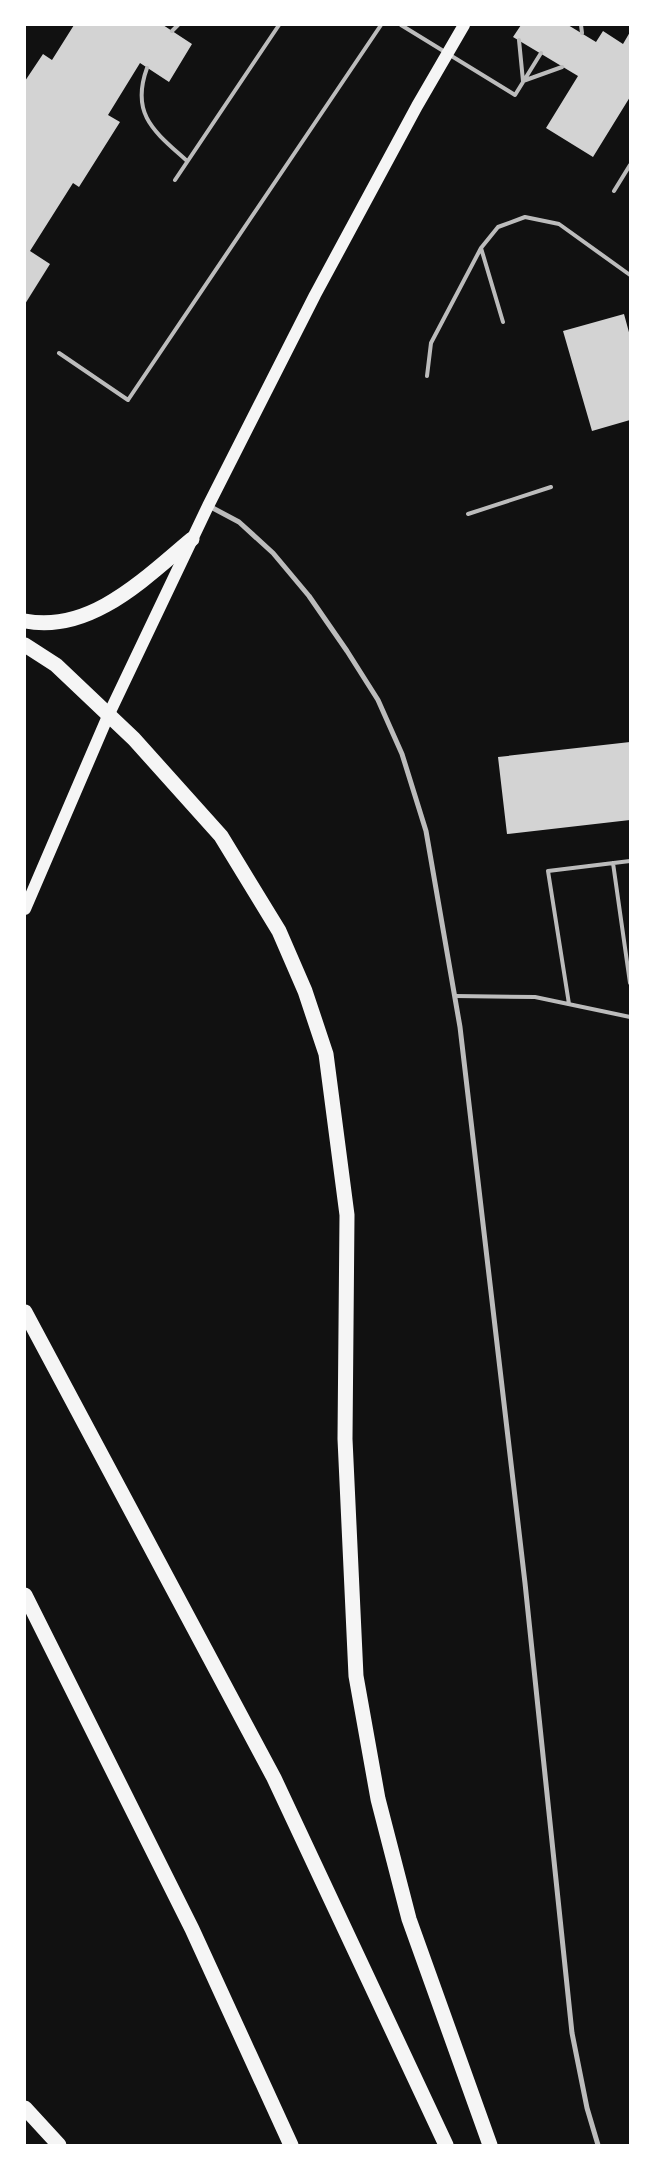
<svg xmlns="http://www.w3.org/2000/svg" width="655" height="2170" font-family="'IBM Plex Sans',sans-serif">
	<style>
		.building { fill: #d3d3d3 }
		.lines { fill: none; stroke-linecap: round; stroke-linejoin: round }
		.service { stroke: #bcbcbc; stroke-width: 4 }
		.minor { stroke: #bcbcbc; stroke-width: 5 }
		.primary { stroke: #f5f5f5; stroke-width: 12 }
		.motorway { stroke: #f5f5f5; stroke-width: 15 }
	</style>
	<rect width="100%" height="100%" fill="#111"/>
	<!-- building -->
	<path class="building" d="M74 25H163L192 44 169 82 140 63 108 115 120 122 79 187 73 183 30 251 50 264 25 304V81L43 54 52 60Z
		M521 25H568L596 42 603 31 623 44 630 32V97L593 157 546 128 578 76 513 37Z
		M624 314 630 336V420L592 431 563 331Z
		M630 742V820L507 834 498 757Z"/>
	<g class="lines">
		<!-- service -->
		<path class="service" d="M401 25 515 95 541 53
			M581 25 582 33
			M172 31 178 25
			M519 40 523 81
			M147 68C130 115 155 132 187 161
			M523 81 562 67
			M175 180 279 25
			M614 191 630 165
			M481 248 503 322
			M59 353 128 400 381 25
			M427 376 431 343 481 248 498 227 525 217 559 224 630 275
			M468 514 551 487
			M613 863 630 983
			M455 996 535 997 630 1017
			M569 1004 548 871 630 861"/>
		<!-- minor -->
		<path class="minor" d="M209 506 239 522 273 553 309 596 347 651 378 700 402 754 426 831 460 1027 525 1583 572 2033 587 2108 598 2145"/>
		<!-- primary -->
		<path class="primary" d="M25 909 108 716 208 506 315 295 417 106 464 25"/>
		<!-- motorway -->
		<path class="motorway" d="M25 621C91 634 146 577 192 539
			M25 645 56 665 134 739 221 836 279 931 305 991 326 1054 347 1215 345 1439 356 1676 378 1799 409 1919 490 2145
			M25 1312 274 1778 446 2145
			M25 1595 192 1929 291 2145
			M25 2108 59 2145"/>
	</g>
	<!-- border -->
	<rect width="655" height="2170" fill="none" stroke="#ffffff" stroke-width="52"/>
</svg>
